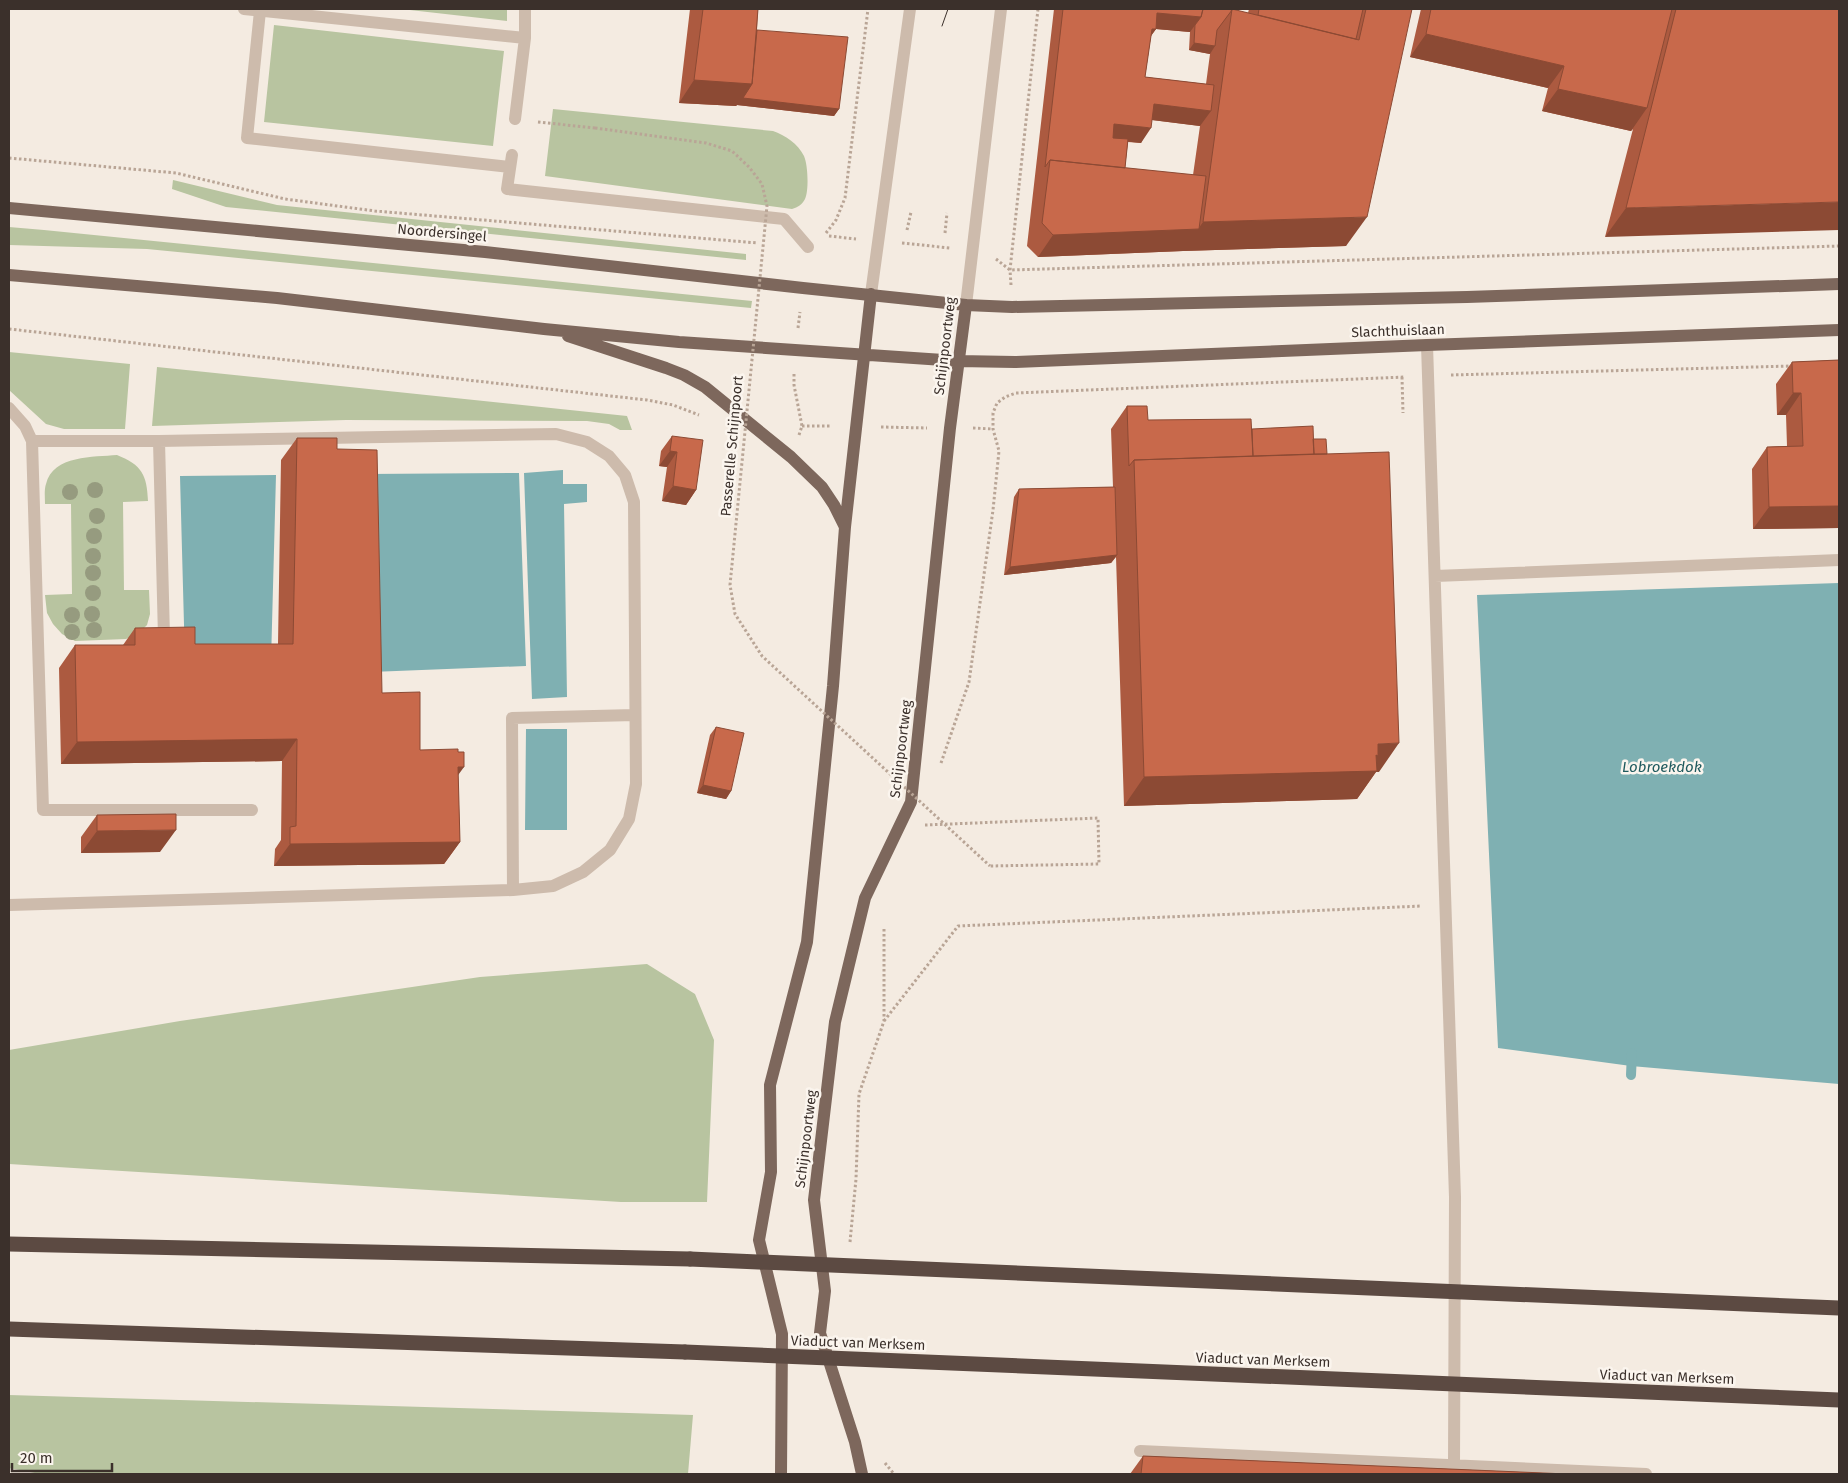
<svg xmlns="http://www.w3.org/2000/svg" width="1848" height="1483" font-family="'Fira Sans',sans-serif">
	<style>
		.green { fill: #b8c4a0 }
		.water { fill: #7fb0b2 }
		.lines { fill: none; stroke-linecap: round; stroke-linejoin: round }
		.stream { stroke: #7fb0b2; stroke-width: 10 }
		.path { stroke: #b9a596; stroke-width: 3; stroke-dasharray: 2.5 2.5; stroke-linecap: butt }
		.minor { stroke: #cdbbac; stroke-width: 12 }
		.major { stroke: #7d675c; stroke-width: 12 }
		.highway { stroke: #5c4a42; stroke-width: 15 }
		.tram { stroke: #3b302b; stroke-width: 1 }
		.path-bridge { stroke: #b9a596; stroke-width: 3; stroke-dasharray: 2.5 2.5; stroke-linecap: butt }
		.highway-bridge { stroke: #5c4a42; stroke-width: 15 }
		.tree { fill: #969b7f }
		.wall { fill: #ac5a40; fill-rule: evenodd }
		.shaded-wall { fill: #8c4a34 }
		.building { fill: #c8694b; stroke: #8c4a34 }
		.labels { text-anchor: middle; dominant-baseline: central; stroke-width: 5; stroke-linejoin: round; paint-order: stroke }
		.street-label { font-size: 14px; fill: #3b302b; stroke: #fbf5ee }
		.water-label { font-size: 15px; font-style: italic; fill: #1f5a5e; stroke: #fbf5ee }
	</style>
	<rect width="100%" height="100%" fill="#f4ebe1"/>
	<!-- green -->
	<path class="green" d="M401 9H507V21Z
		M274 25 504 51 493 146 264 122Z
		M553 109 773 131C785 135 798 144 804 156 808 165 809 191 805 199 802 205 798 207 792 209L545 176Z
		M173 180 277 205 746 254V260L226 207 172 189Z
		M9 227 44 230 752 301 751 308 147 249 9 245Z
		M9 352 130 364 125 429H64L46 424 9 390Z
		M157 367 627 416 632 430H620L609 424 587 421 346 420 152 426Z
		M117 455C142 465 147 475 148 501L123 502 124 590H149L150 614 147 625 139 633 126 639 75 641 62 634 53 624 47 613 45 595 72 594 71 504H45C45 498 44 490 46 484 53 455 94 457 117 455Z
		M647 964 695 994 714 1040 707 1202H621L9 1164V1050L180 1021 480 977Z
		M9 1395 629 1413 693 1415 688 1474H40L9 1468Z"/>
	<!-- water -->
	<path class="water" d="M563 470V484H587V502L564 504 567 697 532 699 524 473Z
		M519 473 526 666 371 672 365 474Z
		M276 475 271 662H185L180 476Z
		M1839 583V1084L1631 1066 1498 1048 1477 595Z
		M526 729H567V830H525Z"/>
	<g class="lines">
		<!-- stream -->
		<path class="stream" d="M1631 1075 1632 1053"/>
		<!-- path -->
		<path class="path" d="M538 122 595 128
			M9 158 176 173 285 199 375 211 758 243
			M907 230 911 212
			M826 233 836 220 845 198 868 9
			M945 233 947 213
			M829 236 856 239
			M902 243 950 248
			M996 259 1010 270 1839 246
			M1011 285 1010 270 1038 9
			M798 328 800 312
			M9 329 647 400 673 405 699 415
			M794 374V385L802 426
			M1451 375 1792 366
			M1402 377 1403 413
			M802 426H832
			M881 427 927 428
			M973 428 993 429
			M799 435 802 426
			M941 763 969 682 993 510 999 451 993 429V413L997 403 1005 397 1016 393 1405 377
			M925 825 1098 818 1099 864 990 866
			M884 1021 958 926 1422 906
			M850 1242 856 1179 859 1094 884 1021V928
			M885 1463 894 1474"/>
		<!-- minor -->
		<path class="minor" d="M244 9 525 38
			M260 11 247 138 510 167
			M515 119 525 38V9
			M512 155 507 189 784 219 808 247
			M871 294 910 9
			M966 305 1001 9
			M1427 345 1455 1197 1454 1466
			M9 408 25 426 32 441 43 810H252
			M159 441 164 637
			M1435 576 1839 560
			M513 890 512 718 635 715
			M9 905 513 890 553 886 583 872 610 850 629 819 636 784 634 502 625 475 609 456 587 442 556 434 159 441H32
			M1140 1451 1646 1474"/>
		<!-- major -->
		<path class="major" d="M9 208 485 252 803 288 966 305 1012 307 1467 297 1839 284
			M9 275 277 298 544 329 679 342 958 361 1015 362 1427 345 1839 330
			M568 336 666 368 684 375 705 387 791 457 822 487 834 505 845 527
			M781 1474 782 1334 759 1240 771 1172 770 1085 807 942 833 686 845 527 871 294
			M862 1474 855 1442 820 1333 825 1291 814 1200 835 1022 865 898 911 802 950 428 966 305"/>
		<!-- highway -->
		<path class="highway" d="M9 1244 690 1259
			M9 1329 685 1352"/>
		<!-- tram -->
		<path class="tram" d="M942 26 948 9"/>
		<!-- path-bridge -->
		<path class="path-bridge" d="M595 128 706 143 732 151 749 167 762 184 767 206 730 585 735 614 762 656 990 866"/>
		<!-- highway-bridge -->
		<path class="highway-bridge" d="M690 1259 1839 1308
			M685 1352 1839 1400"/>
	</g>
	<!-- trees -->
	<g class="tree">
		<circle cx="95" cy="490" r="8"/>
		<circle cx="70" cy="492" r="8"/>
		<circle cx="97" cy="516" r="8"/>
		<circle cx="94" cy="536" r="8"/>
		<circle cx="93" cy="556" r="8"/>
		<circle cx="93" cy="573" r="8"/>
		<circle cx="93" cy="593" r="8"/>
		<circle cx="92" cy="614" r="8"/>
		<circle cx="72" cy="615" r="8"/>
		<circle cx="94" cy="630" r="8"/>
		<circle cx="72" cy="632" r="8"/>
	</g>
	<!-- wall -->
	<path class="wall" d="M690 9H758L757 30 839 109 834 116 737 105 736 106 679 103Z
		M1054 9H1227L1248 13 1249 9H1412L1346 246 1183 251 1038 257 1027 246ZM1156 29 1190 32 1189 50 1210 54 1206 84 1145 77 1151 36ZM1152 120 1200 126 1193 175 1125 168 1128 142 1141 143Z
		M1421 9H1839L1605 237 1633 129 1631 131 1542 111 1548 88 1410 57Z
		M1839 360V528L1753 529 1752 469 1767 447 1787 446 1786 415H1777L1776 384 1792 362Z
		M1127 406 1148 420 1252 429 1313 439 1327 454 1379 772H1376L1357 799 1124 806 1116 557 1111 563 1004 575 1014 497 1019 489 1113 487 1111 429Z
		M672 436 696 490 686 505 662 501 667 467 659 466 661 451Z
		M297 438 337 449 382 693 420 750 458 775 460 842 444 864 274 866 275 849 281 840 282 761 61 764 59 668 75 645H123L135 628 195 644H278L281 460Z
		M716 727 731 791 726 799 697 793 710 735Z
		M97 815 160 852 81 853V837Z
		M1143 1456 1567 1474H1130Z"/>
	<!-- shaded-wall -->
	<path class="shaded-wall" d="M1157 13 1201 17 1190 32 1156 29 1145 44Z
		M1426 34 1564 66 1548 88 1410 57Z
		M1194 43 1215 46 1210 54 1189 50Z
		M694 80 752 84 839 109 834 116 737 105 736 106 679 103Z
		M1558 89 1647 108 1631 131 1542 111Z
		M1154 104 1211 111 1200 126 1144 119Z
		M1114 124 1151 128 1141 143 1104 139Z
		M1839 202V230L1605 237 1626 208Z
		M1367 217 1346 246 1183 251 1203 222Z
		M1199 229 1183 251 1038 257 1053 235Z
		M1793 393H1801L1786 415H1777Z
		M670 451 677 452 667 467 659 466Z
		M673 486 696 490 686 505 662 501Z
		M1839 506V528L1753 529 1769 507Z
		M1117 555 1111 563 1004 575 1010 567Z
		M297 739 282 761 61 764 77 742Z
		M1399 743 1379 772H1376L1357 799 1124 806 1144 777 1378 744Z
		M458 767H464L448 789Z
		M703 785 731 791 726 799 697 793Z
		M176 830 160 852 81 853 97 831Z
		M460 842 444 864 274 866 290 844Z"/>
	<!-- building -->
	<path class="building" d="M703 9H758L752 84 694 80Z
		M1063 9H1203L1201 17 1157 13 1156 29H1152L1145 77 1214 85 1211 111 1154 104 1151 128 1114 124 1113 138 1128 139 1125 168 1050 160 1045 167Z
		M1203 9H1227L1232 10 1217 30 1215 46 1194 43 1195 25 1201 17Z
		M1232 9 1359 40 1366 9H1412L1367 217 1203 222Z
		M1259 9H1363L1356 39 1258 15Z
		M1431 9H1672L1647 108 1558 89 1564 66 1426 34Z
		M1676 9H1839V202L1626 208Z
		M757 30 848 37 839 109 743 98 752 84Z
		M1050 160 1206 176 1199 229 1053 235 1042 223Z
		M1839 360V506L1769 507 1767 447 1803 446 1801 393H1793L1792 362Z
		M1127 406H1147L1148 420 1251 419 1253 456 1134 460 1129 466Z
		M1313 426 1314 454 1253 456 1252 429Z
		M672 436 703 440 696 490 673 486 677 452 670 451Z
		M297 438H337V449L377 450 382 693 420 692V750L458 749V752H464V767H458L460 842 290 844V827L296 826 297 739 77 742 75 645H135V628L195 627V644H293Z
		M1313 439H1326L1327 454H1314Z
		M1389 452 1399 743 1378 744V756L1376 755 1377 771 1144 777 1134 460Z
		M1115 487 1117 555 1010 567 1019 489Z
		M716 727 744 733 731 791 703 785Z
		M176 814V830L97 831V815Z
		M1143 1456 1567 1474H1141Z"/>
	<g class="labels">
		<!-- street labels -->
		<g class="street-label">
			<text transform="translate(442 233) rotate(5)">Noordersingel</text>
			<text transform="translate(1398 331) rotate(-2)">Slachthuislaan</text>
			<text transform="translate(945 346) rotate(-83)">Schijnpoortweg</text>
			<text transform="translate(732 446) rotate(-85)">Passerelle Schijnpoort</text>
			<text transform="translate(901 749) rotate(-83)">Schijnpoortweg</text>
			<text transform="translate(806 1139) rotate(-83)">Schijnpoortweg</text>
			<text transform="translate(858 1343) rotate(2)">Viaduct van Merksem</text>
			<text transform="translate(1263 1360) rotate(2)">Viaduct van Merksem</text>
			<text transform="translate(1667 1377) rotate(2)">Viaduct van Merksem</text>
		</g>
		<!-- water labels -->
		<g class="water-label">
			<text x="1662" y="767">Lobroekdok</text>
		</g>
	</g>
	<!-- border -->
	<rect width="1848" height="1483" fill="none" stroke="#3b302b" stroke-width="20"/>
	<!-- scale -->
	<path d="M12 1463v8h100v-8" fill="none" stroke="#3b302b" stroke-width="2.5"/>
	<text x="20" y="1463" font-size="15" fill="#3b302b" stroke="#fbf5ee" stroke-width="4" paint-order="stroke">20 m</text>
</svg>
